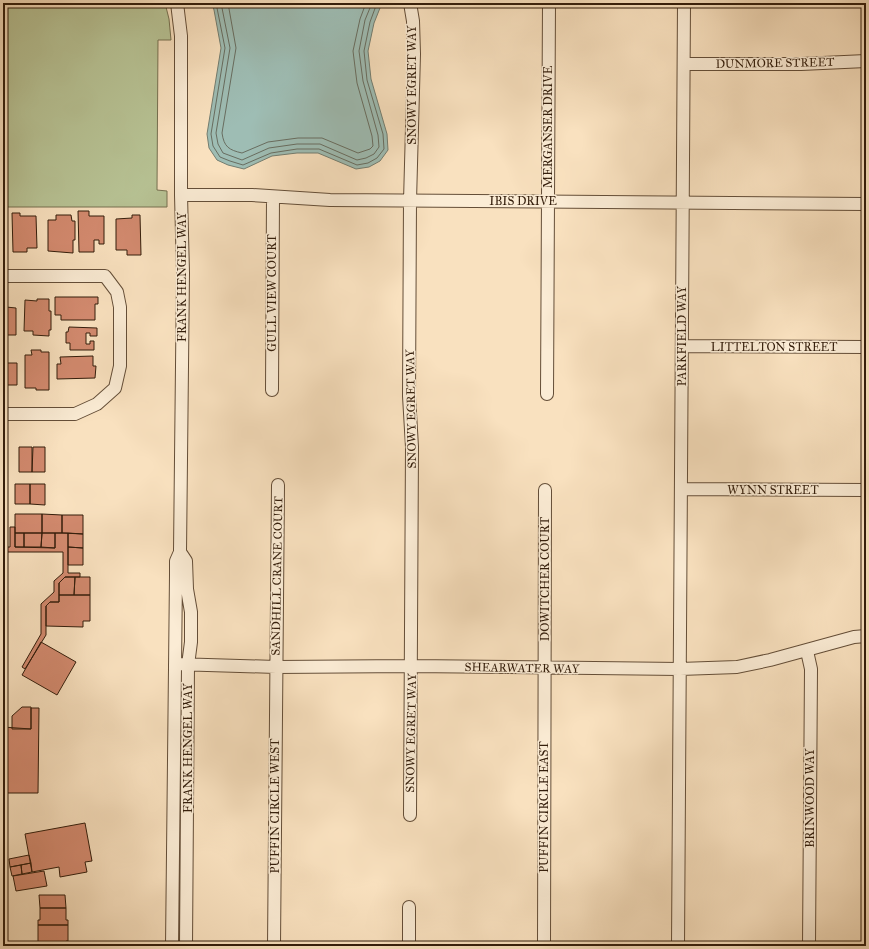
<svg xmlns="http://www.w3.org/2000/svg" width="869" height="949" font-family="'IM FELL Great Primer',serif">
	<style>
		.green { fill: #b8c496; stroke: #767050 }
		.water { fill: #9ebdb4; stroke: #737d70 }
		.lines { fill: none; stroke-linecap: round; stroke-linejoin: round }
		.shore { stroke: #686d60; stroke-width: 1 }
		.building { fill: #d38a6f; stroke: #331d0b }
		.minor-casing { stroke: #644e38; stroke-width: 14 }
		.minor { stroke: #fbecd5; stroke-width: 12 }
		.labels { text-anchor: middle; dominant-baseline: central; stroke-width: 3; stroke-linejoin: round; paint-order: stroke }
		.street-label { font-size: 12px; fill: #331d0b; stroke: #fbecd5 }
	</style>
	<rect width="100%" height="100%" fill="#f9e1bf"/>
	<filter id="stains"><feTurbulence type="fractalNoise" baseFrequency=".005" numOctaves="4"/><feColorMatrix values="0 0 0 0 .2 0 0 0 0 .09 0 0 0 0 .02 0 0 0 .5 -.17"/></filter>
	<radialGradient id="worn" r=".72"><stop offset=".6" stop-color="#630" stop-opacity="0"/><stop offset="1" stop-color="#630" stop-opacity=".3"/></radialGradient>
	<!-- green -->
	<path class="green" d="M3 3H165L169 19 171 40H158L157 190 167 191V207H3Z"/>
	<!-- water -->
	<path class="water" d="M212 3H382L374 23 368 51 371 79 387 134 388 150 380 161 369 167 356 169 318 153H297L272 156 244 169 228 165 217 160 209 148 207 134 221 48 214 10Z"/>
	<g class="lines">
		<!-- shore -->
		<path class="shore" d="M216 3 225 48 211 134 213 146 220 157 230 161 243 165 271 153 297 149H319L357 165 368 163 377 158 384 149 383 134 367 80 364 51 370 22 377 3
			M221 3 230 48 216 133 218 144 223 153 242 160 269 148 297 144H320L357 160 366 158 374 154 379 147 378 135 363 81 359 51 365 20 372 3
			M228 3 236 48 222 133C224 147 229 150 242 153L268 142 298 138H322L358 153 370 149 373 146 372 136 357 83 353 51 360 19 366 3"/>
	</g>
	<!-- building -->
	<path class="building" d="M78 211H89V216H104V244H99V240H94V252H79Z
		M12 213H20V216H36L37 248H27V252H13Z
		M56 215H71L72 221H75V240H73V253L48 251V220H56Z
		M132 215H140L141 255H127V250H116V219L132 218Z
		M3 225H6V246H3Z
		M3 297V298H6V307L16 308V335H3Z
		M55 297H98V304H95V320H61V315H55Z
		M37 299H49V311H51V330H49V336L33 335V331H24L25 300 37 301Z
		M69 327 97 328V336H90V333H86V344H90V341H94V350H70V343H66V332H68Z
		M31 350H41V352H49V390H36V388H25V355H32Z
		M93 356V366H96L95 378 57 379V364H61L60 357Z
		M3 363H17V385H5V390H3Z
		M19 447H32V472H19Z
		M33 447H45V472H32Z
		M15 484H30V504H15Z
		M30 484H45V505L30 504Z
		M15 514H42V533H15Z
		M42 514 62 515V533H42Z
		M62 515H83V534L62 533Z
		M10 527H15V547L55 548V533H68V573H80V577H65L59 583V602H50L46 606V635L25 669 22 667 41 634V604L54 592V581L63 573V552H3V547H10Z
		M15 533H24V547H15Z
		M24 533H42L41 547H24Z
		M42 533H55V548L41 547Z
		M68 533 83 534V548L68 547Z
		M68 547 83 548V565H68Z
		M65 577H75L74 595H59V583Z
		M75 577H90V595H74Z
		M59 595H90V621H83V627L46 626V606L50 602H59Z
		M41 642 76 662 57 695 22 675Z
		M22 707H31V729H12V716Z
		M31 708H39L38 793H3V727L31 729Z
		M85 823 92 861 85 862 87 872 60 877 59 867 32 872 25 834Z
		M29 855 31 863 10 867 9 859Z
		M31 863 32 872 22 874 21 865Z
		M21 865 22 874 12 876 10 867Z
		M44 871 47 886 16 891 13 876Z
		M39 895H65L66 908H40Z
		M40 908H66V920H68V925H38V920H40Z
		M38 925H68V941H66V946H40V942H38Z"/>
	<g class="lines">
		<defs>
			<path id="minor" d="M684 64H801L866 61
				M181 195H252L330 200 866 204
				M3 276H105L117 292 120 307V366L115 388 97 404 75 414H3
				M682 346 866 347
				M272 390 273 197
				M547 394 549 3
				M681 489 866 490
				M180 552 186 561 187 589 191 612V642L188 665 186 946
				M807 651 811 669 809 946
				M175 664 276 667 411 666 680 669 737 667 770 660 854 637 866 636
				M410 815 412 447 409 396 410 201 414 54 413 21 410 3
				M172 946 176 575V561L180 552 183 273 181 195V36L177 3
				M274 946 278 485
				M409 946V907
				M544 946 545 490
				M678 946 684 3"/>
		</defs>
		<!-- minor casing -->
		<use href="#minor" class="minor-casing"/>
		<!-- minor -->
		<use href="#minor" class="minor"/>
	</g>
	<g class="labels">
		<!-- street labels -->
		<g class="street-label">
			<text transform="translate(775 63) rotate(-1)">DUNMORE STREET</text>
			<text transform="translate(412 85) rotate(-90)">SNOWY EGRET WAY</text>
			<text transform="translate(548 127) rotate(-90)">MERGANSER DRIVE</text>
			<text x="523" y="201">IBIS DRIVE</text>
			<text transform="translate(182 277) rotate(-90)">FRANK HENGEL WAY</text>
			<text transform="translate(272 293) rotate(-90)">GULL VIEW COURT</text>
			<text transform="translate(682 336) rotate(-90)">PARKFIELD WAY</text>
			<text x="774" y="347">LITTELTON STREET</text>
			<text transform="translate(411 409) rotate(-91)">SNOWY EGRET WAY</text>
			<text x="773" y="490">WYNN STREET</text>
			<text transform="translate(277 576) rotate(-89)">SANDHILL CRANE COURT</text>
			<text transform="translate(545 579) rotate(-90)">DOWITCHER COURT</text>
			<text transform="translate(522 668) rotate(1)">SHEARWATER WAY</text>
			<text transform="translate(411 733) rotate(-89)">SNOWY EGRET WAY</text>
			<text transform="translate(188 748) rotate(-90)">FRANK HENGEL WAY</text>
			<text transform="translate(810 798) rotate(-90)">BRINWOOD WAY</text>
			<text transform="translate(275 806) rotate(-90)">PUFFIN CIRCLE WEST</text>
			<text transform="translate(544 807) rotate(-90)">PUFFIN CIRCLE EAST</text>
		</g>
	</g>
	<!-- margin -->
	<rect width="869" height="949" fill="none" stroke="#f9e1bf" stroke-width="16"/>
	<rect x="4" y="4" width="861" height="941" fill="none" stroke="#331d0b" stroke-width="2"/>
	<rect x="8" y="8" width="853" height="933" fill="none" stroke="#331d0b"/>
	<rect width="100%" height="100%" filter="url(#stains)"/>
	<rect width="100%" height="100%" fill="url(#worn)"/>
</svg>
